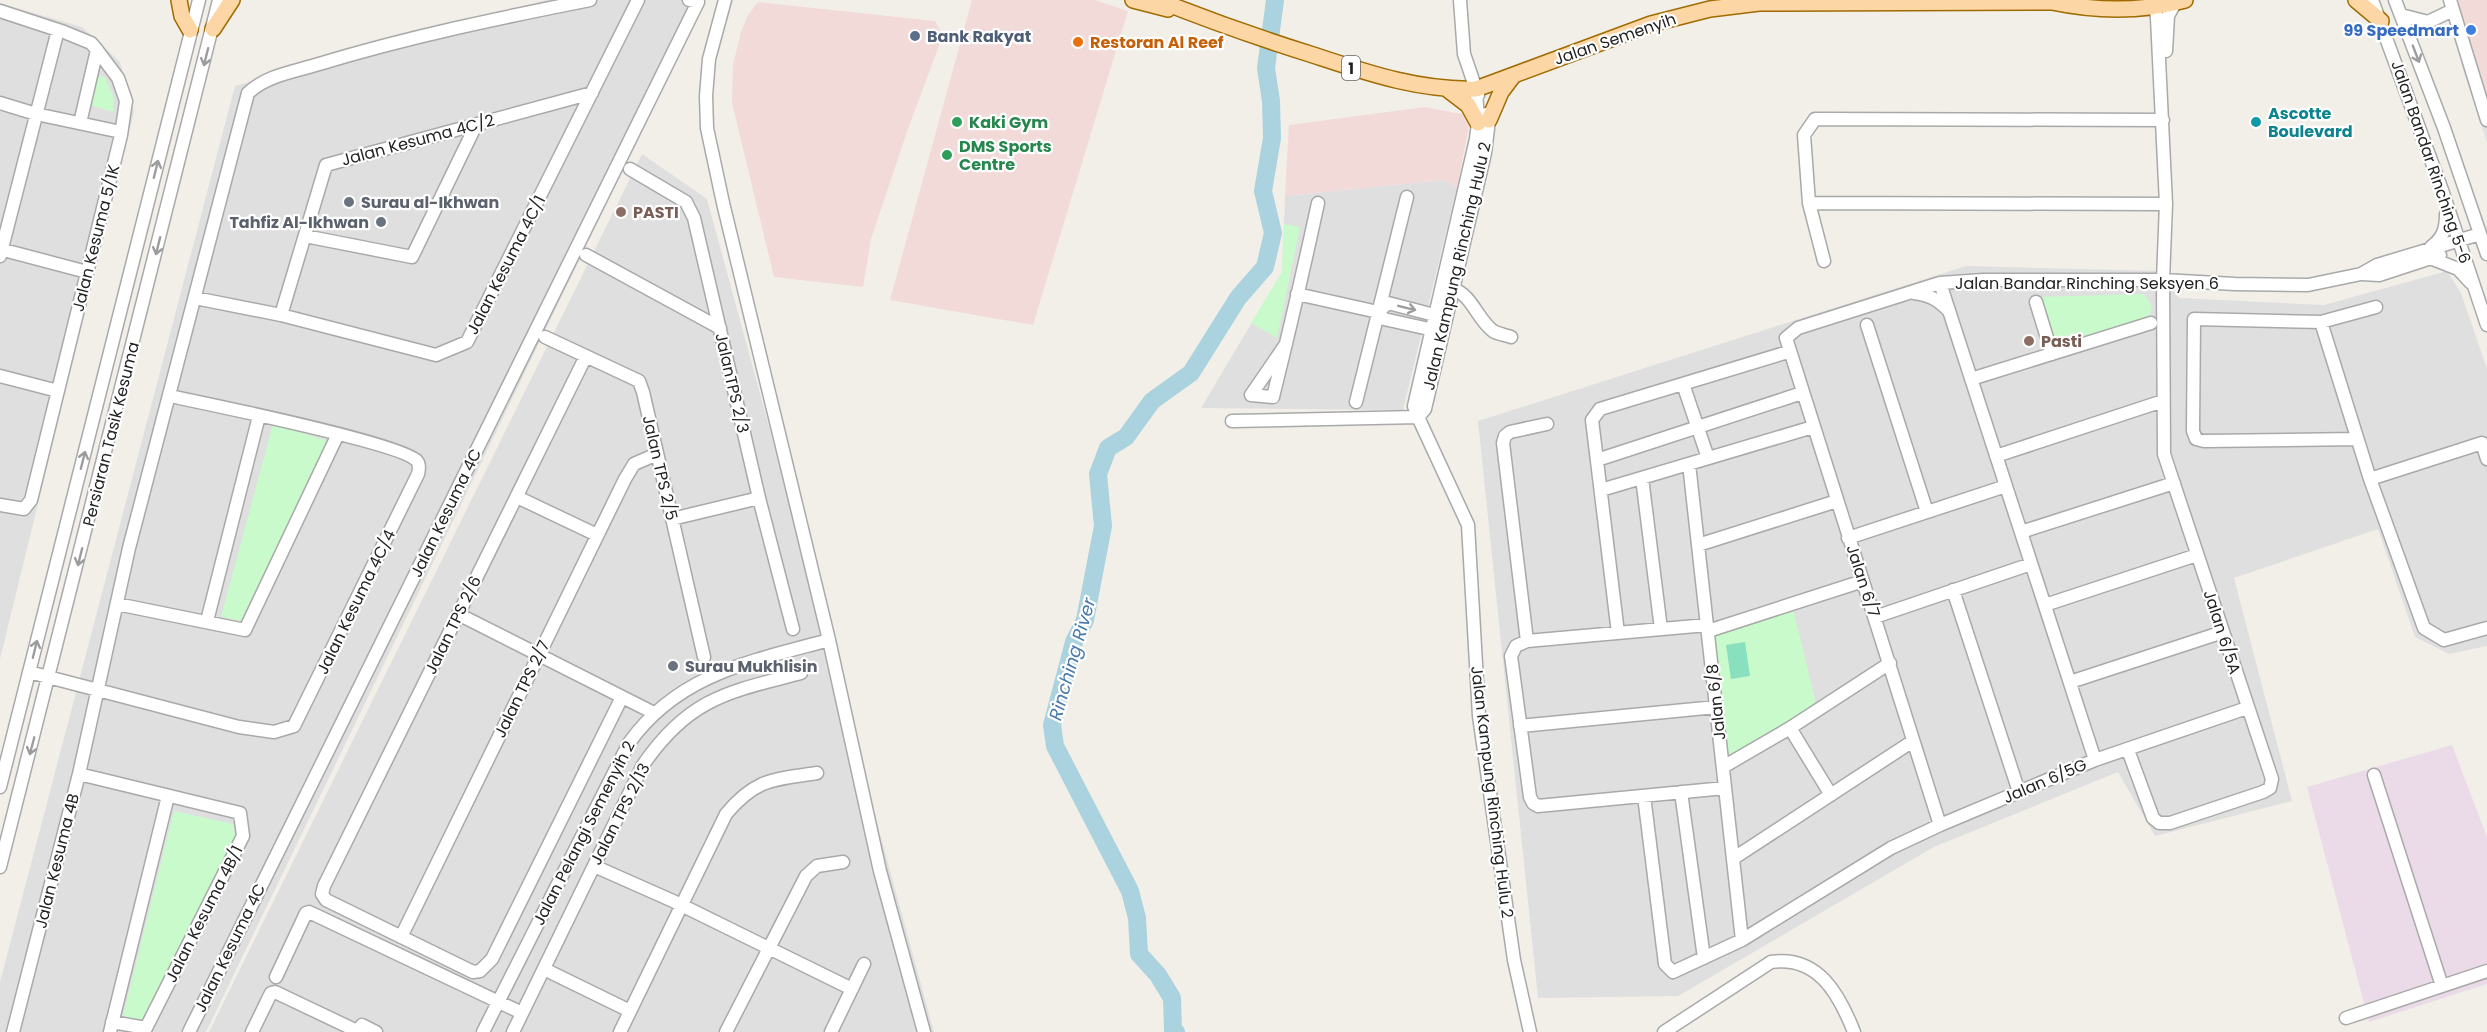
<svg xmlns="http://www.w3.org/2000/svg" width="2487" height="1032" font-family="Poppins,sans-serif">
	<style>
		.residential { fill: #e0dfdf }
		.commercial { fill: #f2dad9 }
		.industrial { fill: #ebdbe8 }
		.park { fill: #c8facc }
		.pitch { fill: #88e0be }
		.parking { fill: #e2e2e2 }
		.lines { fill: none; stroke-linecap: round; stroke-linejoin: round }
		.river { stroke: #aad3df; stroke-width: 18 }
		.minor-casing { stroke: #a9a9a9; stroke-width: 15 }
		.major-casing { stroke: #a06b00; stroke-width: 18 }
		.minor { stroke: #fff; stroke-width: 12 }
		.major { stroke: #fcd6a4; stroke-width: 15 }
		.oneway { stroke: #9c9c9c }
		.shop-dot { fill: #3f7fe0; stroke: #fff; stroke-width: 2 }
		.service-dot { fill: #5c6f8a; stroke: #fff; stroke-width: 2 }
		.food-dot { fill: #e8710a; stroke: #fff; stroke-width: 2 }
		.leisure-dot { fill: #2e9e5b; stroke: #fff; stroke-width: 2 }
		.culture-dot { fill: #0f9aa8; stroke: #fff; stroke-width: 2 }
		.worship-dot { fill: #6b7280; stroke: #fff; stroke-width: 2 }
		.education-dot { fill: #8d6e63; stroke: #fff; stroke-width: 2 }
		.labels { text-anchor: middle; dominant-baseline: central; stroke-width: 4.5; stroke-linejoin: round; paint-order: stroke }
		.shield { fill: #fff; stroke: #646464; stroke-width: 1.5 }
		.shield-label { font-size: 15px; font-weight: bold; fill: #222 }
		.shop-label { font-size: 16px; font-weight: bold; fill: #366cbe; stroke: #fff; text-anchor: end }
		.service-label { font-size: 16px; font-weight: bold; fill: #4e5e75; stroke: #fff; text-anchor: start }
		.street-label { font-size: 16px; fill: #222; stroke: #fff }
		.food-label { font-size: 16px; font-weight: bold; fill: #c56008; stroke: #fff; text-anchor: start }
		.culture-label { font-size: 16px; font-weight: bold; fill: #0d838f; stroke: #fff; text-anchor: start }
		.leisure-label { font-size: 16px; font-weight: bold; fill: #27864d; stroke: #fff; text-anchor: start }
		.worship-label { font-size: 16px; font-weight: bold; fill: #5b616d; stroke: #fff; text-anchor: start }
		.education-label { font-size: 16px; font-weight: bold; fill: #785e54; stroke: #fff; text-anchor: start }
		.water-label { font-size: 18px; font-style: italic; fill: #4a7aab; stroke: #fff }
	</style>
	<rect width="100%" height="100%" fill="#f2efe9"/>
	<!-- residential -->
	<path class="residential" d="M546 0H705L206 1032H0V982L235 86Z
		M0 3 82 27 120 62 134 112 0 659Z
		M642 154 707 199 934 1032H209Z
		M1443 180 1457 187 1403 410 1201 408 1282 272 1285 196Z
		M1966 266 2161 271 2179 298 2324 305 2447 271 2461 293 2487 369V646L2449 654 2415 637 2378 529 2234 578 2292 801 2155 836 2118 772 1934 847 1678 996 1538 998 1478 421Z"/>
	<!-- commercial -->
	<path class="commercial" d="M972 0H1095L1128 11 1033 325 890 300Z
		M2457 0H2487V94Z
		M758 2 935 21 943 35 909 126 871 239 863 287 774 277 732 103 733 65 741 32 748 15Z
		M1425 107 1471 116 1457 187 1443 180 1285 196 1289 125Z"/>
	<!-- industrial -->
	<path class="industrial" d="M2452 745 2487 837V984L2369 1022 2307 787Z"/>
	<!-- park -->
	<path class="park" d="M98 76 105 77 114 98 113 112 90 105Z
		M1284 224 1300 227 1277 338 1251 323 1282 272Z
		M2144 294 2152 306 2149 318 2053 350 2037 297Z
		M273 424 328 441 241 621 221 617Z
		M1792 605 1817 708 1724 765 1708 631Z
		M174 811 233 824 235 835 143 1020 123 1016Z"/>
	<!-- pitch -->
	<path class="pitch" d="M1745 642 1750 676 1731 679 1726 645Z"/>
	<!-- parking -->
	<path class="parking" d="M2472 59 2487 106V143L2461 63Z"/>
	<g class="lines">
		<!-- river -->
		<path class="river" d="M1176 1032 1173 1030 1172 998 1158 975 1139 954 1137 918 1130 891 1055 746 1052 725 1074 642 1085 620 1103 526 1098 474 1108 448 1126 437 1152 401 1191 373 1238 298 1265 267 1273 233 1263 191 1272 138 1271 101 1266 68 1275 0"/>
		<defs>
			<path id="minor" d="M725 0 709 59 706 96 707 128 723 203 829 640 880 871 924 1032
				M1460 0 1464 54 1478 95
				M2372 0 2442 190 2487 325
				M2395 0 2444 128 2487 254
				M2450 0 2487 120
				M0 11 64 32 91 43 97 50 118 78 126 101 121 135 31 500 24 509 0 505
				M2401 15 2428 22 2453 10
				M2166 51 2168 16 2175 3
				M1476 89 1478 123 1476 139 1414 406 1418 417 1468 525 1479 716 1514 960 1530 1032
				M0 103 36 114 121 132
				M80 123 97 50
				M630 169 686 202 694 218 759 498 793 629
				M1809 203 2166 204
				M305 236 412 257 476 125
				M2431 247C2443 238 2446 229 2446 214
				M0 249 87 272
				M586 255 720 328
				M0 256 58 30
				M2430 258 2458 269 2471 283
				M1824 261 1809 203 1804 135 1815 119 2163 120
				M2362 274 2379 275 2440 255
				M1940 283 2095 760
				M1453 289C1472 295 1477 319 1493 331 1498 334 1506 335 1511 337
				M1914 293C1929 295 1937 299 1948 310
				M1297 294 1378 312
				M195 298 281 315 436 355 467 342 638 0
				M2036 302 2052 354
				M281 315 326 165 592 93
				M2321 322 2370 479 2424 628 2444 640 2487 628
				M1867 325 1927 512
				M1438 331 1384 319 1378 312 1388 303 1442 317
				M545 337 639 381 643 392 704 657
				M1286 344 1251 395 1273 397C1289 332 1304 268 1318 203
				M586 356 324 886 322 894 326 900 473 972 480 971 492 959 622 697
				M0 376 58 391
				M1971 379 2151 323
				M1683 384 1708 458
				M1356 402 1407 197
				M1232 421 1418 417 1425 409 1485 153 1489 120 1486 114
				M2357 439 2204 441 2196 439 2193 431 2194 319 2321 322 2376 307
				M1996 456 2163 401
				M1597 460 1802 393
				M1689 464 1742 940
				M1642 478 1661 629
				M2370 479 2482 443 2487 459
				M1601 490 1813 427
				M517 497 597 535
				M672 519 759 498
				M2021 532 2174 483
				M1848 538 2006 486
				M1698 545 1837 501
				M1953 590 2019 792
				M117 604 245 630 338 434
				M2045 605 2197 555
				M458 614 654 713
				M1875 617 2031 564
				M207 621 259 416
				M1707 625 1527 641 1516 646 1511 656 1530 797 1533 803 1538 806 1725 788
				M1708 631 1863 581
				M1618 633 1592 420 1600 409 1788 352
				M1527 641 1503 443 1505 436 1510 432 1547 424
				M29 672 239 727 274 732 294 726 418 474C419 470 420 465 417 461 404 444 203 403 170 396
				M2070 682 2223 632
				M1520 726 1716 707
				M1790 728 1831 795
				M2128 750 2153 818 2159 823H2170L2263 792 2270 788 2272 779 2164 454 2163 280 2166 204 2157 18 2155 6
				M1723 767 1790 728 1890 663
				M79 774 240 813 243 836 144 1032
				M2374 775 2442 986
				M0 787 199 0
				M1681 792 1704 958
				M1644 796 1665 964 1673 972 1742 940 1891 848 1940 825 2095 760 2247 708
				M1940 825 1786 338 1798 328 1940 283 1983 280H2163L2235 284 2308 285 2361 274 2377 265 2480 234
				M1734 858 1913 741
				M594 866 673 901 852 989
				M0 867 219 0
				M401 937 625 479 634 464 657 454
				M544 969 630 1011
				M276 977 306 913 309 912 522 1013
				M2346 1018 2487 971
				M112 1022 146 1028
				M13 1032 79 774 129 548 248 93C267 75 294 72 319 64 408 37 499 18 590 0
				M110 1032 168 796
				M189 1032 698 2 689 0
				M252 1032 271 993 275 992 357 1031
				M357 1032 362 1025 376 1032
				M483 1032 629 743C678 674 752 661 829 640
				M513 1032 643 765C689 698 728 692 801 673
				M620 1032 726 814C756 778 773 780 817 773
				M726 1032 806 876 817 866 843 862
				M831 1032 864 964
				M1664 1032 1771 962C1818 955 1839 994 1854 1032"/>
			<path id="major" d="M179 0 182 16 190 30
				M1133 0 1168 9
				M1158 0C1208 20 1259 38 1310 54 1365 72 1418 91 1476 89L1651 24 1710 9 1759 3 2052 2C2095 11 2142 12 2185 0
				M2356 0 2381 21
				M213 29 232 0
				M1447 89 1468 105 1478 123
				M1489 120 1501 92 1513 76"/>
		</defs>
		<!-- minor casing -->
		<use href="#minor" class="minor-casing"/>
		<!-- major casing -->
		<use href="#major" class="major-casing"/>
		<!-- minor -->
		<use href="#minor" class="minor"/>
		<!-- major -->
		<use href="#major" class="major"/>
	</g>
	<!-- one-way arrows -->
	<defs><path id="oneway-shaft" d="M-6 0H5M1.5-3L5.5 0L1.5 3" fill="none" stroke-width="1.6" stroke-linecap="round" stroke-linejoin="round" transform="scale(1.5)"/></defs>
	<g class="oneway">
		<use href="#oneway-shaft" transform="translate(2416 54) rotate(69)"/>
		<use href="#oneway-shaft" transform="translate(206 57) rotate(104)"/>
		<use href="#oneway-shaft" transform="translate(156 169) rotate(-76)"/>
		<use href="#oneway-shaft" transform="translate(158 246) rotate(104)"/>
		<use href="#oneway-shaft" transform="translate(1407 308) rotate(14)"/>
		<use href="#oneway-shaft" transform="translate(83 460) rotate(-76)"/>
		<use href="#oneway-shaft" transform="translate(80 557) rotate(104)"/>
		<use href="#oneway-shaft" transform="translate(35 649) rotate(-76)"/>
		<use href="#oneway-shaft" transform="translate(32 746) rotate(105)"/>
	</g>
	<!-- markers -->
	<circle class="shop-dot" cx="2471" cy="30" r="6"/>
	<circle class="service-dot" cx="915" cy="36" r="6"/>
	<circle class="food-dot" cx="1078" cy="42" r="6"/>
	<g class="leisure-dot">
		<circle cx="957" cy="122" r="6"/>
		<circle cx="947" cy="155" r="6"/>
	</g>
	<circle class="culture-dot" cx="2256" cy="122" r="6"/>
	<g class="worship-dot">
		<circle cx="349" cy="202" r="6"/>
		<circle cx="381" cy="222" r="6"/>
		<circle cx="673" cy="666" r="6"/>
	</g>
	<g class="education-dot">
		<circle cx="621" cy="212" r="6"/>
		<circle cx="2029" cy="341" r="6"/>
	</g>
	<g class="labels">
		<!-- shield labels -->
		<rect class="shield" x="1342" y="56" width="18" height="24" rx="4.5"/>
		<g class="shield-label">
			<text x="1351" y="68">1</text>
		</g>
		<!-- shop labels -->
		<g class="shop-label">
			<text x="2459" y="30">99 Speedmart</text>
		</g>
		<!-- service labels -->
		<g class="service-label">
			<text x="927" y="36">Bank Rakyat</text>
		</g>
		<!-- street labels -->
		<g class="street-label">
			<text transform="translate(1615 39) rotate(-19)">Jalan Semenyih</text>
			<text transform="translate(418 140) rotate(-15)">Jalan Kesuma 4C/2</text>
			<text transform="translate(2431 162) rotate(71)">Jalan Bandar Rinching 5-6</text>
			<text transform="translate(96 238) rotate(-76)">Jalan Kesuma 5/1K</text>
			<text transform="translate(506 265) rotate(-63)">Jalan Kesuma 4C/1</text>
			<text transform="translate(1457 266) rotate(-77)">Jalan Kampung Rinching Hulu 2</text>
			<text x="2087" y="283">Jalan Bandar Rinching Seksyen 6</text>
			<text transform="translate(732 383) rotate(77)">JalanTPS 2/3</text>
			<text transform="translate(111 434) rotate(-76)">Persiaran Tasik Kesuma</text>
			<text transform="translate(660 468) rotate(77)">Jalan TPS 2/5</text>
			<text transform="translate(446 513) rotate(-64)">Jalan Kesuma 4C</text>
			<text transform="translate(1863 581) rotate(72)">Jalan 6/7</text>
			<text transform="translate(356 602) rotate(-64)">Jalan Kesuma 4C/4</text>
			<text transform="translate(453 625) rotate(-64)">Jalan TPS 2/6</text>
			<text transform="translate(2222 632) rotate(72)">Jalan 6/5A</text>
			<text transform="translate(522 689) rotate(-64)">Jalan TPS 2/7</text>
			<text transform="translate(1716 702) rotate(-96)">Jalan 6/8</text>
			<text transform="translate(2045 781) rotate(-23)">Jalan 6/5G</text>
			<text transform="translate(1492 792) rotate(83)">Jalan Kampung Rinching Hulu 2</text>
			<text transform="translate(620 814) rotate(-63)">Jalan TPS 2/13</text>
			<text transform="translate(584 833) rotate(-63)">Jalan Pelangi Semenyih 2</text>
			<text transform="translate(57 861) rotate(-76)">Jalan Kesuma 4B</text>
			<text transform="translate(204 914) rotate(-63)">Jalan Kesuma 4B/1</text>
			<text transform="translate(230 948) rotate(-64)">Jalan Kesuma 4C</text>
		</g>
		<!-- food labels -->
		<g class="food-label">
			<text x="1090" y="42">Restoran Al Reef</text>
		</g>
		<!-- culture labels -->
		<g class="culture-label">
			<text x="2268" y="113">Ascotte<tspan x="2268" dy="18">Boulevard</tspan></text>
		</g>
		<!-- leisure labels -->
		<g class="leisure-label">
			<text x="969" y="122">Kaki Gym</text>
			<text x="959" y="146">DMS Sports<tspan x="959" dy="18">Centre</tspan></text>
		</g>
		<!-- worship labels -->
		<g class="worship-label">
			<text x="361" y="202">Surau al-Ikhwan</text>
			<text x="369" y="222" text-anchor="end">Tahfiz Al-Ikhwan</text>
			<text x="685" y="666">Surau Mukhlisin</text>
		</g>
		<!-- education labels -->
		<g class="education-label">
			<text x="633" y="212">PASTI</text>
			<text x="2041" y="341">Pasti</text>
		</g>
		<!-- water labels -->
		<g class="water-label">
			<text transform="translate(1072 659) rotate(-74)">Rinching River</text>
		</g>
	</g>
</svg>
